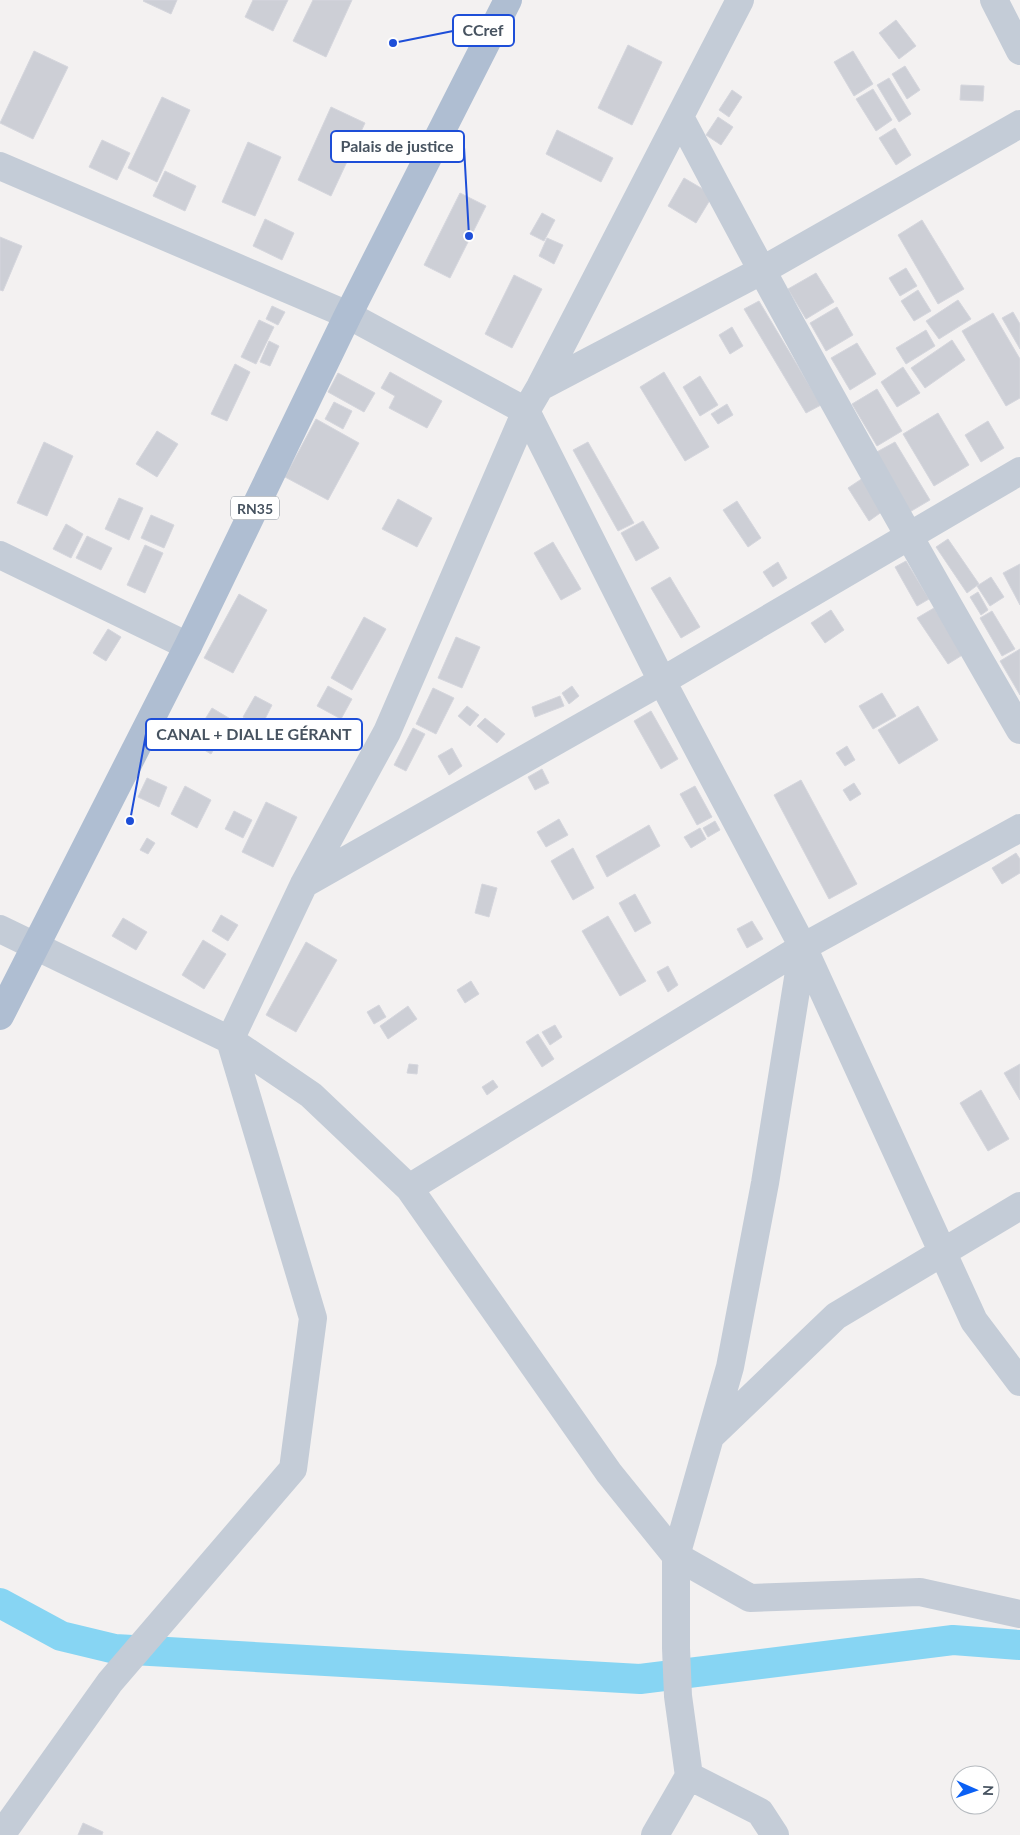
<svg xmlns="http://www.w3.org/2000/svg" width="1020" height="1835" font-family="Lato,sans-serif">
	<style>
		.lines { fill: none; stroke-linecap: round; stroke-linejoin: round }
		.canal { stroke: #87d5f3; stroke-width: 30 }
		.building { fill: #cdcfd6; stroke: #d5d6dd }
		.street { stroke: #c4ccd7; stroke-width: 28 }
		.primary { stroke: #afbed2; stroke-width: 28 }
		.labels { text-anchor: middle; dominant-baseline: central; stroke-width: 5; stroke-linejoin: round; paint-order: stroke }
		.shield { fill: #fff; stroke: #7e8790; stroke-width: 1 }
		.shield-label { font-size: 14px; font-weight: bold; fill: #475360 }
		.leader { fill: none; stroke: #1d4ed8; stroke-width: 2 }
		.callout-dot { fill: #1d4ed8; stroke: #fff; stroke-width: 2 }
		.callout { fill: #fff; stroke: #1d4ed8; stroke-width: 2 }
		.callout-label { font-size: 16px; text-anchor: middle; font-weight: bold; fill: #475360 }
	</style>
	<rect width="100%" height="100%" fill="#f3f1f1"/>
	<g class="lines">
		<!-- canal -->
		<path class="canal" d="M0 1603 61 1636 115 1649 640 1679 953 1640 1020 1645"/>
	</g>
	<!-- building -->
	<path class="building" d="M144 0H177L171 14 143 1Z
		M253 0H288L273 31 245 17Z
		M313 0H352L326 57 293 41Z
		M896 20 916 46 899 59 879 33Z
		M628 45 662 62 632 125 598 108Z
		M34 51 68 67 33 139 0 123Z
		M853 51 873 84 854 96 834 62Z
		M905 66 920 90 907 99 892 74Z
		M889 78 911 114 899 122 877 85Z
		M961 85 984 86 983 101 960 100Z
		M873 89 892 120 876 131 856 99Z
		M732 90 742 97 729 117 719 110Z
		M162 97 190 110 157 182 128 168Z
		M331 107 365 123 331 196 298 180Z
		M718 117 733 127 721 145 706 135Z
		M895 128 911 155 896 165 879 138Z
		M557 130 613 158 601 182 546 154Z
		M102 140 130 153 117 180 89 167Z
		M248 142 281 157 255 216 222 202Z
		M165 171 196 186 185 211 153 196Z
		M684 178 713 195 696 223 668 206Z
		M460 193 486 206 450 278 424 265Z
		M542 213 555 220 544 241 530 234Z
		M265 219 294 233 282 260 253 246Z
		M922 220 964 289 938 304 898 235Z
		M0 237 22 246 3 291 0 290Z
		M547 238 563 245 554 264 539 256Z
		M906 268 917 286 900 296 889 278Z
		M816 273 834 302 806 319 788 289Z
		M514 275 542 289 512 348 485 334Z
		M918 290 931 311 914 321 901 301Z
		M958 300 971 319 939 339 926 321Z
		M759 301 821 405 806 413 744 309Z
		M272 306 285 312 278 325 266 319Z
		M837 307 853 335 826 351 810 323Z
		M1013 312 1020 324V349L1002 318Z
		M993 313 1020 359V398L1006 406 962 331Z
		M259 320 274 327 256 364 241 357Z
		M732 327 743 346 730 354 719 335Z
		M926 330 935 346 906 364 896 348Z
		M952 340 965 360 925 388 911 368Z
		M269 341 279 346 270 366 260 362Z
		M857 343 876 374 850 390 831 358Z
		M235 364 250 372 227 421 211 414Z
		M903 367 920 393 897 407 881 382Z
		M390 372 442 401 427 428 389 408 395 396 381 388Z
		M664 372 709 447 685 461 640 387Z
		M338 373 375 393 364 412 328 392Z
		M700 376 718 405 700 416 683 387Z
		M877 389 902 431 877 446 852 404Z
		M334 402 352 411 343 429 325 419Z
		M727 404 733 415 718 424 711 414Z
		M938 413 969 465 934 486 903 434Z
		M316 419 359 443 328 500 285 477Z
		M988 421 1004 448 981 462 965 435Z
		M157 431 178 444 157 477 136 464Z
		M44 442 73 456 47 516 17 503Z
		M588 442 634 523 618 531 573 450Z
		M895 442 930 500 908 513 873 454Z
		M863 478 883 511 869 521 848 488Z
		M119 498 143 508 129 540 105 529Z
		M398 499 432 518 417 547 382 529Z
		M737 501 761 538 748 547 723 510Z
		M151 515 174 525 164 548 141 538Z
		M643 521 659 548 636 561 621 533Z
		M66 524 83 534 71 558 53 549Z
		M87 536 112 548 101 570 76 558Z
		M948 539 979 584 967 593 936 547Z
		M553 542 581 589 561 600 534 553Z
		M145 545 163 553 145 593 127 585Z
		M906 561 929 599 917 606 895 567Z
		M778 562 787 578 773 587 763 572Z
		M1020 564V605L1003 573Z
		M670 577 700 627 681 638 651 588Z
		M991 577 1004 597 990 606 977 586Z
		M978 592 988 610 981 615 970 597Z
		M239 594 267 610 233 673 204 658Z
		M934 608 964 654 948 664 917 618Z
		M831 610 844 630 825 643 811 623Z
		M992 611 1015 649 1002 656 980 618Z
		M364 617 386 629 352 690 331 678Z
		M108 629 121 637 106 661 93 653Z
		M456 637 480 647 462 688 438 678Z
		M1020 649V695L1000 661Z
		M328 686 352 699 341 719 317 706Z
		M572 686 579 696 569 704 562 693Z
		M433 688 454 698 436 734 416 724Z
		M882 693 896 716 873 729 859 706Z
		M255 696 272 705 261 727 243 717Z
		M560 696 564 706 535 717 532 707Z
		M467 706 479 715 470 726 458 716Z
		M918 706 938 740 899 764 878 730Z
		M212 708 232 720 211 754 191 742Z
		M651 711 678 759 661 769 634 721Z
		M485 718 505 734 497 743 477 726Z
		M413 728 425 734 406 771 394 765Z
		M847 746 855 760 845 766 836 753Z
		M452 748 462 766 449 775 438 756Z
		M542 769 549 783 535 790 528 777Z
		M147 778 167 787 159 807 138 797Z
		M801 780 857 884 829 899 774 795Z
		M854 783 861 794 850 801 843 790Z
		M185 786 211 800 197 828 171 814Z
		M695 786 712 817 697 825 680 794Z
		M266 802 297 817 273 867 242 852Z
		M234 811 252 820 243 838 225 829Z
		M559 819 568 835 546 847 537 832Z
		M715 821 720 830 708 837 703 828Z
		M649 825 660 846 607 877 596 856Z
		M700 828 706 839 691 848 684 837Z
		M147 838 155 843 148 854 140 850Z
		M573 848 594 888 573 900 551 861Z
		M1016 853 1020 859V873L1002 884 992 868Z
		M482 884 497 888 489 917 475 913Z
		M635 894 651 923 635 932 619 903Z
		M221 915 238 925 228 941 212 931Z
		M608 916 646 981 620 996 582 931Z
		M123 918 147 932 136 950 112 936Z
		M752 921 763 939 747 948 737 929Z
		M203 940 226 954 204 989 182 975Z
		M306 942 337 960 296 1032 266 1015Z
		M668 966 678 985 668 992 657 972Z
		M471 981 479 994 465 1003 457 990Z
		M379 1005 386 1017 374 1024 367 1012Z
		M408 1006 417 1019 388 1039 380 1026Z
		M555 1025 562 1037 550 1045 542 1032Z
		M538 1034 554 1059 542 1067 526 1042Z
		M409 1064 418 1065 417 1074 407 1073Z
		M1020 1064V1100L1004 1073Z
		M493 1080 498 1087 487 1095 482 1087Z
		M981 1090 1009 1139 988 1151 960 1103Z
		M83 1823 103 1832 102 1835H78Z"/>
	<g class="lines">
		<!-- street -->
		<path class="street" d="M994 0 1020 51
			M680 117C789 324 903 528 1020 730
			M0 166 348 315 526 411 662 681 803 947 974 1321 1020 1382
			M540 387 761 271 1020 124
			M0 555 188 646
			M304 884 662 681 1020 471
			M0 929 230 1040 311 1095 409 1188 609 1473 676 1556 750 1598 920 1592 1020 1614
			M409 1188 803 947 1020 828
			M712 1435 836 1316 1020 1206
			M1 1835 110 1682 293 1469 313 1318 230 1040 304 884 387 732 526 411 540 387 740 0
			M655 1835 689 1776
			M775 1835 760 1812 689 1776 678 1696 676 1648V1556L730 1367 765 1183 803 947"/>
		<!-- primary -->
		<path class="primary" d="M0 1016 188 646 348 315 508 0"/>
	</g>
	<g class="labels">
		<!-- shield labels -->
		<rect class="shield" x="231" y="496.5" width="48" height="23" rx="4"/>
		<g class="shield-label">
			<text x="255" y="508">RN35</text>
		</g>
	</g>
	<!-- callouts -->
	<path class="leader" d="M393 43L453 31M469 236L464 147M130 821L146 734"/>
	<g class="callout-dot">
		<circle cx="393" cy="43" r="5"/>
		<circle cx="469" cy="236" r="5"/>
		<circle cx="130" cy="821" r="5"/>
	</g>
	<g class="callout">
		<rect x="453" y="15" width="61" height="31" rx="5"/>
		<rect x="331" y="131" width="133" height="31" rx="5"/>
		<rect x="146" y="719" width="216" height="31" rx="5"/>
	</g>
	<g class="callout-label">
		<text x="483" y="36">CCref</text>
		<text x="397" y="152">Palais de justice</text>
		<text x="254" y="740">CANAL + DIAL LE GÉRANT</text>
	</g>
	<!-- north arrow -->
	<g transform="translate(975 1790) rotate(92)"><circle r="24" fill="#ffffff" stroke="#b5babf"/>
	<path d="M0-4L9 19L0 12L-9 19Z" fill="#0b60f4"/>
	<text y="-8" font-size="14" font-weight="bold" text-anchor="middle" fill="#475360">N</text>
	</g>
</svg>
